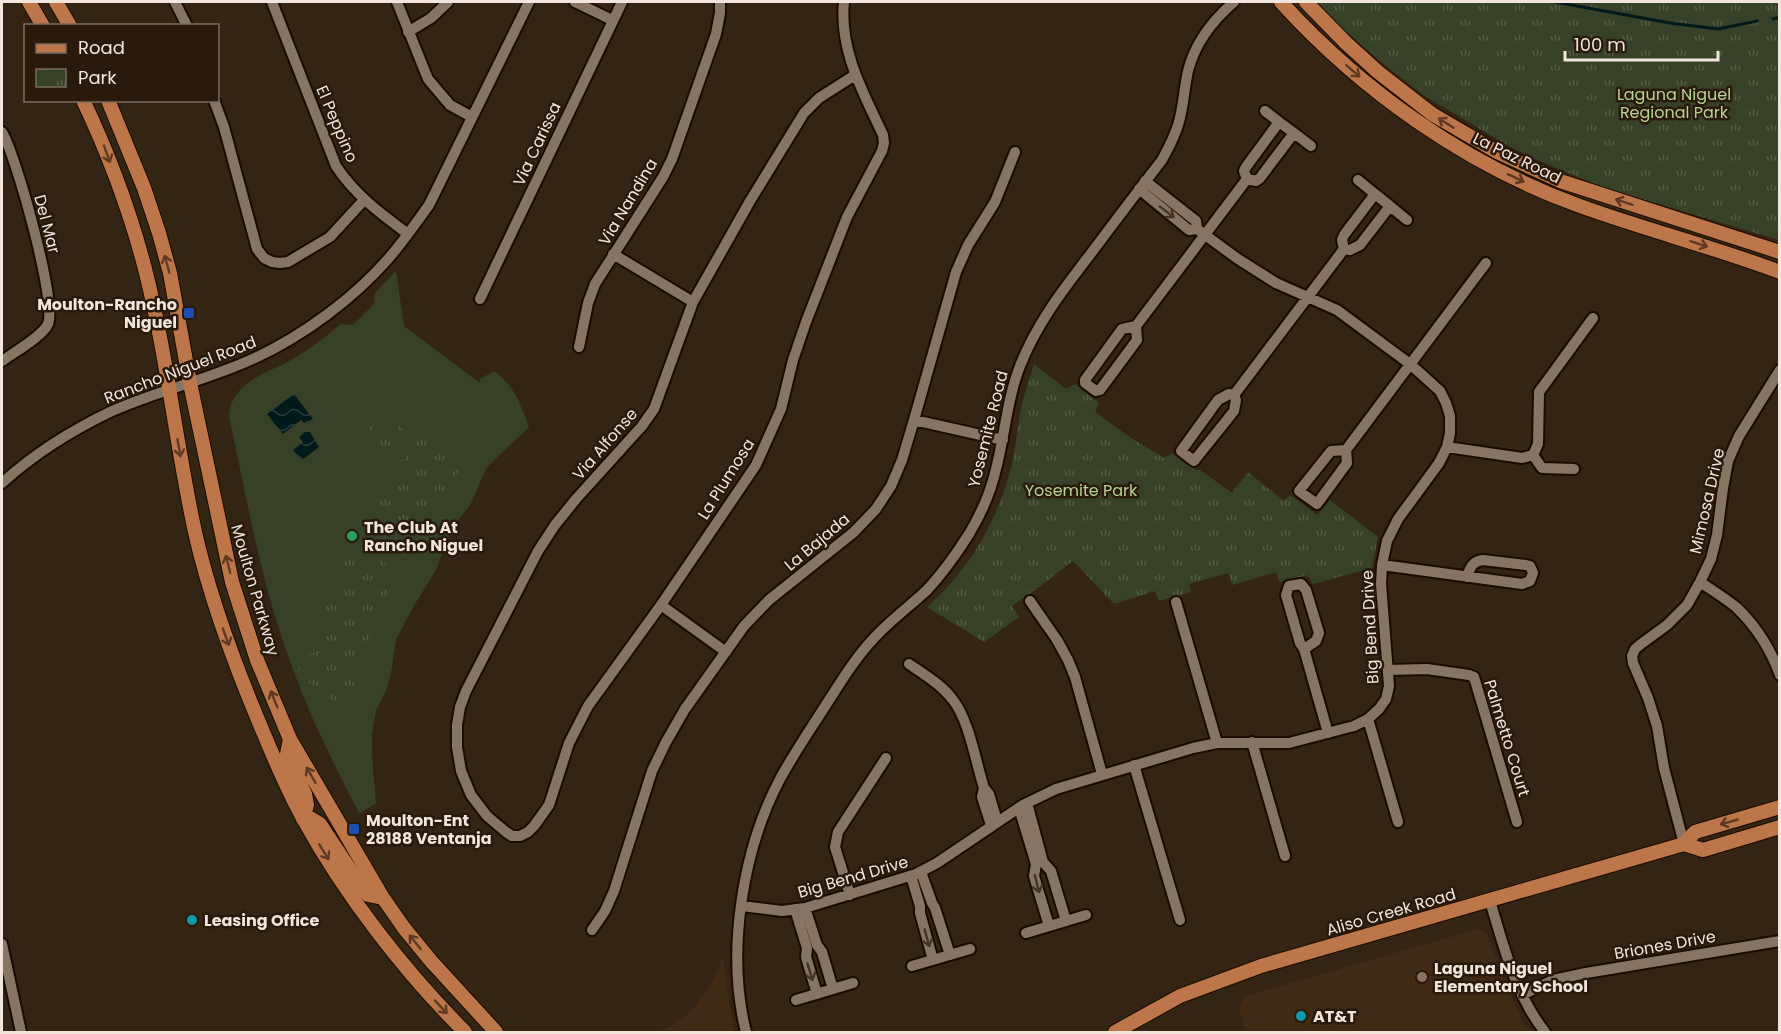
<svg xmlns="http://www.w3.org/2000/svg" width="1781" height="1034" font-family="Poppins,sans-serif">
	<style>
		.built { fill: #3f2a15 }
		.grass { fill: #364127 }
		.park { fill: url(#park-tufts) }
		.water { fill: url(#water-waves) }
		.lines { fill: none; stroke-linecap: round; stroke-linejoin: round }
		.stream { stroke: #001a1b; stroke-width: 3 }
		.minor-casing { stroke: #1b0c01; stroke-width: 14 }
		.major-casing { stroke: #1b0c01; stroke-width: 16 }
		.minor { stroke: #887463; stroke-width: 10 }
		.major { stroke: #bd754a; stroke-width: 14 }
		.oneway { stroke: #5d3a21 }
		.oneway2 { stroke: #463525 }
		.transit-dot { fill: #1a4fb4; stroke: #2a1a0b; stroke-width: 2 }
		.leisure-dot { fill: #2e9e5b; stroke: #2a1a0b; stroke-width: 2 }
		.culture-dot { fill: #0f9aa8; stroke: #2a1a0b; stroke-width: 2 }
		.education-dot { fill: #8d6e63; stroke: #2a1a0b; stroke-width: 2 }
		.labels { text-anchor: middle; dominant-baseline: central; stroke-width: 5; stroke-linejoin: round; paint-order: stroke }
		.park-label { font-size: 16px; fill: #b7d393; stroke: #2a1a0b }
		.street-label { font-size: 16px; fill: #f1e5dc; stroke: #2a1a0b }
		.poi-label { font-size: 16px; font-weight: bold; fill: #f1e5dc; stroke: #2a1a0b; text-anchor: start }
	</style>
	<defs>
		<pattern id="park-tufts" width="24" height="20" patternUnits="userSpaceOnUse" patternTransform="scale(1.5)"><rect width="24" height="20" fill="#364127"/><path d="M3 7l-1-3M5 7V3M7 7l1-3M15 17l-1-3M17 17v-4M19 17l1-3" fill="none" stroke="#545c46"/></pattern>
		<pattern id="water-waves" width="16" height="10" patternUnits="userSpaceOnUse" patternTransform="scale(1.5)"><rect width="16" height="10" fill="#001a1b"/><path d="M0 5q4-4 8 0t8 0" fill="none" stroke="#263b3c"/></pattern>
	</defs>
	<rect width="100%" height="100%" fill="#342414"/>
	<!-- built -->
	<path class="built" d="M1478 929 1487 934 1506 986 1524 1023 1531 1032H1249L1245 1029 1239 1009 1243 997Z
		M723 957 734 1032H659L680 1021 696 1006 710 987Z"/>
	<!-- grass -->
	<path class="grass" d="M396 271 404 326 480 383V379L494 371C513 383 522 407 529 427L487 467 470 505 452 528 436 570 412 609 396 640 391 673 386 691 376 711 372 734V755L376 804 359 813C329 756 302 699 282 638 258 566 245 490 229 416 231 382 266 374 291 360 309 350 325 337 341 324L353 325 374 304 375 293Z"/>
	<!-- park -->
	<path class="park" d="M1316 2H1779V240L1605 188 1551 166 1512 148 1423 95 1381 62 1340 26Z
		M1034 364 1066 389 1075 384 1099 403 1095 412 1128 436 1164 458 1172 453 1196 470H1200L1232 493 1248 472 1284 501 1290 495 1317 515 1330 500 1378 537 1372 568 1313 584 1308 575 1279 582 1276 572 1233 585 1228 573 1189 584 1191 592 1159 601 1155 591 1114 604 1073 561 1039 587 1012 606 1019 617 984 642 927 607C969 569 994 527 1010 472 1016 450 1017 426 1022 404 1025 391 1030 377 1034 364Z
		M380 416 388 426 396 423 406 432 404 443 397 450 394 447 386 448 381 446 377 449 371 440 370 435 372 433 367 426Z
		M422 434 459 463 461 469 448 486H444L447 493 434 510 430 511 433 519 419 536 416 537 376 507 375 501 385 485 392 483 389 481V477L400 460 406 459 403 451 415 436Z
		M354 544H360L397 573 399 579 387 595 383 596 386 600 387 606 374 622 370 623 375 627V632L363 648 359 649 364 654 365 658 352 676 347 677 356 683V688L344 705H339L299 675 298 670 310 654 316 652 308 646 307 641 320 625 325 624 320 619 319 614 330 598 336 597 330 592 329 588 342 571 346 570 342 565 341 561Z"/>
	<!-- water -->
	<path class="water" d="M294 394 313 419 304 423 301 420 283 434 267 414Z
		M305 432H310L319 447 302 460 293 450 303 442 299 437Z"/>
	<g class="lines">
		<!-- stream -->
		<path class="stream" d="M1555 2 1670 23 1718 29 1757 21
			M1773 19 1780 17"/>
		<defs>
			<path id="minor" d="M175 2 187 26
				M272 2 336 166C355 195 381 214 408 234
				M397 2 428 79 450 105 472 117
				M575 2 612 20
				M844 2C839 50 863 92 883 135L884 143 882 151 847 217 806 322 793 360 781 409 756 465 661 605 588 706 569 743 549 805 534 826 528 832 520 836H512L506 832 487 816 471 795 461 771 457 747V725L460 707 466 691 538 551 555 525 576 499 642 426 654 409 693 302 750 201 804 113 819 98 855 75
				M408 32 431 18 448 2
				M214 100 224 127 257 249 264 258 272 262 280 263 288 262 330 237 364 200
				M1265 111 1279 122
				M2 132C16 155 57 302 48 324 43 336 13 353 2 361
				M1294 133 1311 146
				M1358 180 1375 194
				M1139 189 1189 230 1197 229
				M1390 206 1407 220
				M613 254 693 302
				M480 299 622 2
				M1136 326 1122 329 1085 380V383L1096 391 1100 390 1137 340 1136 326 1247 179 1244 171 1246 167 1279 122 1294 133 1260 178 1256 181 1247 179
				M579 347 588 303 595 284 663 177 672 159 716 34 720 13V2
				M1234 395 1229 394 1218 400 1181 451 1194 461 1234 411 1236 400 1234 395 1344 249 1342 240 1344 235 1375 194 1390 206 1360 245 1350 250 1344 249
				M914 420 1003 440
				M1447 447 1522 458 1533 455 1542 468 1574 469
				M1346 450 1331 451 1299 491 1317 504 1347 463 1346 450 1486 263
				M1533 455 1538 444 1539 392 1593 318
				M2 483C34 454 72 430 112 411 159 390 211 379 257 357 304 335 354 298 388 259 403 242 416 223 429 205L529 2
				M1382 565 1522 584 1530 581 1533 573 1530 566 1526 565 1483 560C1473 561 1470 567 1467 577
				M1700 582C1712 590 1725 598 1736 607 1755 625 1771 650 1780 675
				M1030 601 1057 640 1068 660 1075 677 1102 774
				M1176 602 1217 743
				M661 605 726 652
				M1304 649 1316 641 1319 633 1306 590 1301 584 1289 586 1286 595 1300 643 1304 649 1328 733
				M909 664C925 675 942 685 953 700 969 720 976 763 984 788L989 794 997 821
				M1388 670 1427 669 1469 675 1474 677 1517 822
				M1368 719 1398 822
				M1252 742 1285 856
				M1134 765 1180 920
				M984 788 982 797 991 825
				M1027 803 1043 862 1051 871 1066 921
				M1019 808 1036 864 1034 876 1049 926
				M1684 844 1664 768 1657 726 1648 698 1633 663 1632 656 1635 649 1641 644 1667 625 1687 605 1700 582 1711 559 1717 535 1723 488 1728 461 1739 436 1780 370
				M921 872 932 903 935 908 950 955
				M911 876 920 906V913L933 960
				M850 895 835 847 838 832 886 758
				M1490 901C1504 947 1515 994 1545 1032
				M742 906 782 911 805 908 916 874 937 863 1023 805 1056 789 1193 748 1217 743H1289L1354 726 1368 719 1379 709 1386 699 1389 686 1381 584 1382 565 1387 541 1398 519 1439 463 1447 447 1450 433V416L1446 403 1440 391 1410 364 1337 310 1276 283 1238 259 1197 229 1196 221 1145 181
				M805 908 817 945 822 952 833 989
				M795 909 807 948 806 957 817 994
				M592 930 605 911 614 891 652 771 666 742 685 709 744 626 769 600 854 532 876 509 891 486 902 460 914 420 956 272 968 245 995 202 1015 152
				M1026 933 1086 915
				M2 944 21 1032
				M912 966 970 949
				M1522 995 1553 980 1586 973 1780 941
				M796 1000 853 983
				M746 1032C726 953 742 851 780 779 793 755 808 733 822 711 839 685 854 659 875 637 891 620 910 606 927 590 943 573 957 553 969 534 981 514 991 491 996 469 1005 435 1007 399 1020 366 1036 325 1062 291 1089 256 1113 224 1137 192 1162 160 1170 145 1178 130 1181 113 1184 99 1185 84 1188 71 1195 43 1213 20 1234 2"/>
			<path id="major" d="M29 2 43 26
				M56 2 70 26
				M1281 2C1362 91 1466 165 1580 206 1646 230 1714 247 1780 272
				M1306 2 1346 43 1378 72 1432 114 1497 152 1560 181 1780 252
				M83 100C109 155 130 211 145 269 167 355 176 445 195 532 210 599 234 663 261 727 274 758 287 790 304 820 345 895 405 972 465 1032
				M108 100 144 188 159 233 170 273 190 383 232 582 257 660 290 739 383 898 404 928 431 961 496 1032
				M290 739 287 754 305 794 307 805 303 819 310 818 320 824 359 883 368 895 383 898
				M1684 844 1703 850 1780 827
				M1115 1032 1180 996 1261 966 1684 844 1695 832 1780 807"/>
		</defs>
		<!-- minor casing -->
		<use href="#minor" class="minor-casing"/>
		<!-- major casing -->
		<use href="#major" class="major-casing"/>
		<!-- minor -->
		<use href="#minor" class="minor"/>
		<!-- major -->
		<use href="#major" class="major"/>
	</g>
	<!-- one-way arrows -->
	<defs><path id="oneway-shaft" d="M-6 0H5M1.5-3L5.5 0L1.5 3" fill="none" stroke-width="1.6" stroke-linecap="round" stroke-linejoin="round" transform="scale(1.5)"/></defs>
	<g class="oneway">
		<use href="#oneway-shaft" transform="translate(1353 71) rotate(41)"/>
		<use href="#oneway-shaft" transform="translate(1446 123) rotate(-148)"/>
		<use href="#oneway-shaft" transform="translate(107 154) rotate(70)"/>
		<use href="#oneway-shaft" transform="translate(1516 178) rotate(25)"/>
		<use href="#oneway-shaft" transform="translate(1624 202) rotate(-162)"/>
		<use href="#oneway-shaft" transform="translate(1699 244) rotate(18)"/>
		<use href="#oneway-shaft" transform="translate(167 264) rotate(-105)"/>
		<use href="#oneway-shaft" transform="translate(179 448) rotate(80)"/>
		<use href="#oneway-shaft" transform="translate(228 564) rotate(-104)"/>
		<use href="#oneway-shaft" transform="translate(226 637) rotate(70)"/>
		<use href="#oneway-shaft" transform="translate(274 699) rotate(-112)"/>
		<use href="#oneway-shaft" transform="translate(311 775) rotate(-120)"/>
		<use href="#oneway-shaft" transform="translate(1729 822) rotate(164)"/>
		<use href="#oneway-shaft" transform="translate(324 852) rotate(58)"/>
		<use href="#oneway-shaft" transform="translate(415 942) rotate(-129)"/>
		<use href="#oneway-shaft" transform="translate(441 1007) rotate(47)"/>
	</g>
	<g class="oneway2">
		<use href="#oneway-shaft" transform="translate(1167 212) rotate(38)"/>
		<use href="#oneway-shaft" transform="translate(1037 884) rotate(76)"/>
		<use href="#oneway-shaft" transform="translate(927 938) rotate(74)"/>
		<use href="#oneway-shaft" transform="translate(810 972) rotate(73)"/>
	</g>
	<!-- markers -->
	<g class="transit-dot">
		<rect x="183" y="307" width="12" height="12" rx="3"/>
		<rect x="348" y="823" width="12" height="12" rx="3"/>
	</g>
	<circle class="leisure-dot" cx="352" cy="536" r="6"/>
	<g class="culture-dot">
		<circle cx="192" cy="920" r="6"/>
		<circle cx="1301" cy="1016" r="6"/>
	</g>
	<circle class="education-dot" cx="1422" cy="977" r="6"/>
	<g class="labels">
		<!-- park labels -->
		<g class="park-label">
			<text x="1674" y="94">Laguna Niguel<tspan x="1674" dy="18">Regional Park</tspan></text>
			<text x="1081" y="490">Yosemite Park</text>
		</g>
		<!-- street labels -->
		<g class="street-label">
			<text transform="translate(337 124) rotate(67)">El Peppino</text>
			<text transform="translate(537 144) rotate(-65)">Via Carissa</text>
			<text transform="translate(1517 158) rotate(26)">La Paz Road</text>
			<text transform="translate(628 202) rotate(-59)">Via Nandina</text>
			<text transform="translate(47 224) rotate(75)">Del Mar</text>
			<text transform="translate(180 370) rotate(-21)">Rancho Niguel Road</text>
			<text transform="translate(988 429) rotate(-76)">Yosemite Road</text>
			<text transform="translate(605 444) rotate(-49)">Via Alfonse</text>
			<text transform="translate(726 479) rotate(-58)">La Plumosa</text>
			<text transform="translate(1707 501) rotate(-77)">Mimosa Drive</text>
			<text transform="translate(817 542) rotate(-40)">La Bajada</text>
			<text transform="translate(255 590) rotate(74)">Moulton Parkway</text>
			<text transform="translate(1370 627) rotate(-93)">Big Bend Drive</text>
			<text transform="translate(1507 738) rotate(73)">Palmetto Court</text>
			<text transform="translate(853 877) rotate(-16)">Big Bend Drive</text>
			<text transform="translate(1391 912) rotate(-16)">Aliso Creek Road</text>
			<text transform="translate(1665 945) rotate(-10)">Briones Drive</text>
		</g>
		<!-- poi labels -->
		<g class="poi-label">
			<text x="177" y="304" text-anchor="end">Moulton-Rancho<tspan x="177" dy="18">Niguel</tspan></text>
			<text x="364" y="527">The Club At<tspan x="364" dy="18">Rancho Niguel</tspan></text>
			<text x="366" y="820">Moulton-Ent<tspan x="366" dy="18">28188 Ventanja</tspan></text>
			<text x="204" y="920">Leasing Office</text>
			<text x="1434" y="968">Laguna Niguel<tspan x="1434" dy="18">Elementary School</tspan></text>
			<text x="1313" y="1016">AT&amp;T</text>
		</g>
	</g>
	<!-- border -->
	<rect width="1781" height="1034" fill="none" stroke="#f1e5dc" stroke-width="6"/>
	<!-- legend -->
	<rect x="24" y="24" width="195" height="78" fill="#2a1a0b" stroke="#7a6b5f" stroke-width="1.5"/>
	<rect x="36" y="44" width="30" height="9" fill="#bd754a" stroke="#7a6b5f" stroke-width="1.5"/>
	<text x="78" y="54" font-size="18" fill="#f1e5dc">Road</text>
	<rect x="36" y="69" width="30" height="18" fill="url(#park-tufts)" stroke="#7a6b5f" stroke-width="1.5"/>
	<text x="78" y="84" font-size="18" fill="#f1e5dc">Park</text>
	<!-- scale -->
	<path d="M1565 51v9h153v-9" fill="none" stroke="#f1e5dc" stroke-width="3"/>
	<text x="1574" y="51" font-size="18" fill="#f1e5dc" stroke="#2a1a0b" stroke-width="4.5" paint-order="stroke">100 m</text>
</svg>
